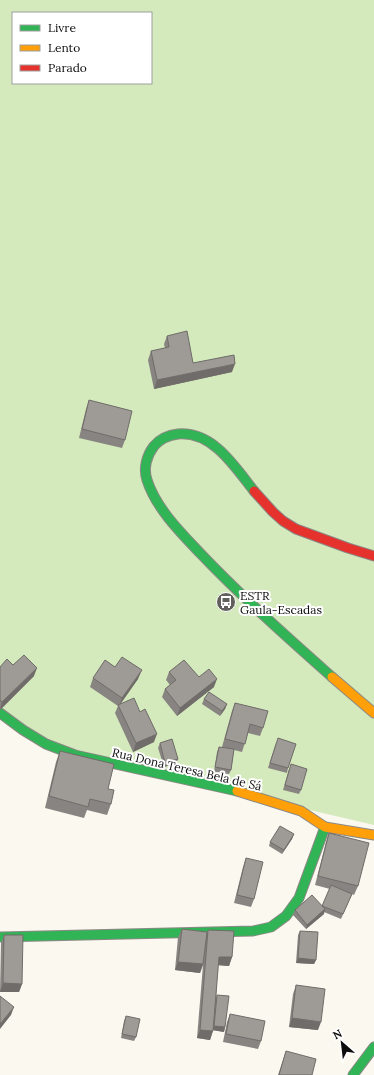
<svg xmlns="http://www.w3.org/2000/svg" width="374" height="1075" font-family="Lora,serif">
	<style>
		.forest { fill: #d5eabc; fill-rule: evenodd }
		.lines { fill: none; stroke-linecap: round; stroke-linejoin: round }
		.fast-casing { stroke: #8b8986; stroke-width: 11 }
		.slow-casing { stroke: #8b8986; stroke-width: 11 }
		.jam-casing { stroke: #8b8986; stroke-width: 11 }
		.fast { stroke: #30b455; stroke-width: 9 }
		.slow { stroke: #ff9f0a; stroke-width: 9 }
		.jam { stroke: #e5322d; stroke-width: 9 }
		.wall { fill: #888481 }
		.shaded-wall { fill: #6f6c69 }
		.building { fill: #9e9a96; stroke: #6f6c69 }
		.labels { text-anchor: middle; dominant-baseline: central; stroke-width: 4; stroke-linejoin: round; paint-order: stroke }
		.poi-label { font-size: 12px; fill: #0d0d0d; stroke: #fff; text-anchor: start }
		.street-label { font-size: 12px; fill: #0d0d0d; stroke: #fff }
	</style>
	<rect width="100%" height="100%" fill="#fbf8f0"/>
	<!-- forest -->
	<path class="forest" d="M0 0H374V825L75 755 0 714ZM13 13H151V83H13Z"/>
	<g class="lines">
		<defs>
			<path id="fast" d="M254 491C235 467 213 431 178 434 169 435 160 439 154 446 147 455 143 468 147 480 156 508 180 532 200 553 242 597 287 637 332 677
				M0 713 23 730 46 744 75 755 237 791
				M0 937 253 931 271 927 286 916 299 898 325 827
				M353 1075 374 1047"/>
			<path id="slow" d="M332 677 374 713
				M237 791 301 811 325 827 374 835"/>
			<path id="jam" d="M254 491 273 512 283 521 296 529 348 548 374 556"/>
		</defs>
		<!-- fast casing -->
		<use href="#fast" class="fast-casing"/>
		<!-- slow casing -->
		<use href="#slow" class="slow-casing"/>
		<!-- jam casing -->
		<use href="#jam" class="jam-casing"/>
		<!-- fast -->
		<use href="#fast" class="fast"/>
		<!-- slow -->
		<use href="#slow" class="slow"/>
		<!-- jam -->
		<use href="#jam" class="jam"/>
	</g>
	<!-- wall -->
	<path class="wall" d="M167 336 193 363 232 372 154 389 148 360 151 351 165 348 164 344Z
		M89 400 125 440 122 448 79 438 86 409Z
		M13 665 34 676 0 710V667Z
		M115 667 138 679 121 703 154 742 133 752 115 713 118 706 90 687 93 678Z
		M169 672 199 677 214 687 177 716 162 697 165 689 170 685 166 680Z
		M204 699 227 704 225 709 220 716 202 704Z
		M235 703 263 728 260 736 248 733 242 752 234 750 231 770 229 774 214 772 217 752 219 747 226 748 222 747 232 711Z
		M160 743 178 759 176 763 164 767 158 748Z
		M276 743 288 768 287 773 268 768Z
		M60 751 108 789 111 804 107 815 87 810 84 818 45 808 56 762Z
		M289 769 301 790 299 794 283 790Z
		M329 833 358 886 354 895 352 894 341 919 324 912V914L306 929 293 915 295 910 322 906 330 889 315 885 326 842Z
		M294 834 292 839 282 854 269 846 270 842Z
		M246 858 254 899 251 907 234 903 243 867Z
		M182 929 207 933 208 930 232 957 229 966 218 965 216 999 217 995 225 1027 224 1032 213 1030 210 1040 197 1038 203 965 200 973 175 970 178 937Z
		M300 931 316 960 314 964 296 963 298 935Z
		M4 935 22 984 19 992H0L1 943Z
		M296 985 318 1030 289 1027 293 994Z
		M230 1014 261 1041 258 1049 223 1042 227 1022Z
		M126 1016 136 1037 134 1041 121 1038 124 1021Z
		M286 1051 312 1075H278Z"/>
	<!-- shaded-wall -->
	<path class="shaded-wall" d="M235 364 232 372 154 389 157 380Z
		M37 668 34 676 0 710 2 702Z
		M142 670 138 679 119 706 122 698Z
		M217 679 214 687 177 716 180 708Z
		M227 704 225 709 220 716 222 711Z
		M157 734 154 742 133 752 136 743Z
		M178 759 176 763 164 767 165 763Z
		M294 834 292 839 282 854 284 850Z
		M325 909 324 914 306 929 307 925Z
		M219 957H232L229 966 216 965Z
		M298 958 316 960 314 964 296 963Z
		M178 962 203 964 200 973 175 970Z
		M3 983 22 984 19 992H0Z
		M14 1007 11 1015 0 1029V1024Z
		M292 1018 321 1022 318 1030 289 1027Z
		M214 1026 225 1027 224 1032 212 1030Z
		M200 1030 213 1031 210 1040 197 1038Z"/>
	<!-- building -->
	<path class="building" d="M187 331 193 363 234 355 235 364 157 380 151 351 169 347 167 336Z
		M89 400 132 411 125 440 82 429Z
		M24 655 37 668 2 702 0 700V667L7 659 13 665Z
		M122 657 142 670 122 698 93 678 105 660 115 667Z
		M184 660 199 677 209 669 217 679 180 708 165 689 176 680 169 672Z
		M209 692 227 704 222 711 204 699Z
		M134 698 140 712 145 709 157 734 136 743 118 705Z
		M235 703 268 711 263 728 250 724 245 744 225 739Z
		M278 738 296 744 288 768 270 763Z
		M172 739 178 759 165 763 160 743Z
		M219 747 234 749 231 770 215 767Z
		M60 751 114 764 108 789 114 790 111 804 90 799 88 807 49 796Z
		M291 764 307 769 301 790 285 785Z
		M280 826 294 834 284 850 270 842Z
		M329 833 369 843 358 886 318 876Z
		M246 858 263 862 254 899 237 895Z
		M331 885 352 894 343 914 322 906Z
		M312 895 325 909 307 925 295 910Z
		M182 929 207 932 203 964 178 962Z
		M208 930 234 931 232 957H219L213 1031 200 1030Z
		M300 931 318 932 316 960 298 958Z
		M4 935H23L22 984 3 983Z
		M296 985 325 989 321 1022 292 1018Z
		M217 995 229 996 225 1027 214 1026Z
		M0 996 14 1007 0 1024Z
		M230 1014 265 1021 261 1041 226 1034Z
		M126 1016 140 1019 136 1037 122 1034Z
		M286 1051 316 1059 312 1075H279Z"/>
	<!-- icons -->
	<defs>
		<symbol id="bus-disc" viewBox="-11 -11 22 22"><circle r="9.5" fill="#605f5c" stroke="#fff"/><path d="M-5-6H5V4H4V6H2V4H-2V6H-4V4H-5ZM-3.5-4V0h7V-4ZM-3.5 1.2v1.5H-2V1.2ZM2 1.2v1.5H3.5V1.2Z" fill="#fff"/></symbol>
	</defs>
	<g fill-rule="evenodd">
		<use href="#bus-disc" x="215" y="591" width="22" height="22"/>
	</g>
	<g class="labels">
		<!-- poi labels -->
		<g class="poi-label">
			<text x="240" y="595">ESTR<tspan x="240" dy="14">Gaula-Escadas</tspan></text>
		</g>
		<!-- street labels -->
		<g class="street-label">
			<text transform="translate(187 769) rotate(13)">Rua Dona Teresa Bela de Sá</text>
		</g>
	</g>
	<!-- legend -->
	<rect x="12" y="12" width="140" height="72" fill="#ffffff" stroke="#9e9e9e"/>
	<rect x="20" y="25" width="20" height="6" fill="#30b455" stroke="#9e9e9e"/>
	<text x="48" y="32" font-size="12" fill="#0d0d0d">Livre</text>
	<rect x="20" y="45" width="20" height="6" fill="#ff9f0a" stroke="#9e9e9e"/>
	<text x="48" y="52" font-size="12" fill="#0d0d0d">Lento</text>
	<rect x="20" y="65" width="20" height="6" fill="#e5322d" stroke="#9e9e9e"/>
	<text x="48" y="72" font-size="12" fill="#0d0d0d">Parado</text>
	<!-- north arrow -->
	<g transform="translate(342 1043) rotate(332)" stroke="#ffffff" stroke-width="3" paint-order="stroke">
	<path d="M0-3L7 15L0 10L-7 15Z" fill="#0d0d0d"/>
	<text y="-6" font-size="11" font-weight="bold" text-anchor="middle" fill="#0d0d0d">N</text>
	</g>
</svg>
